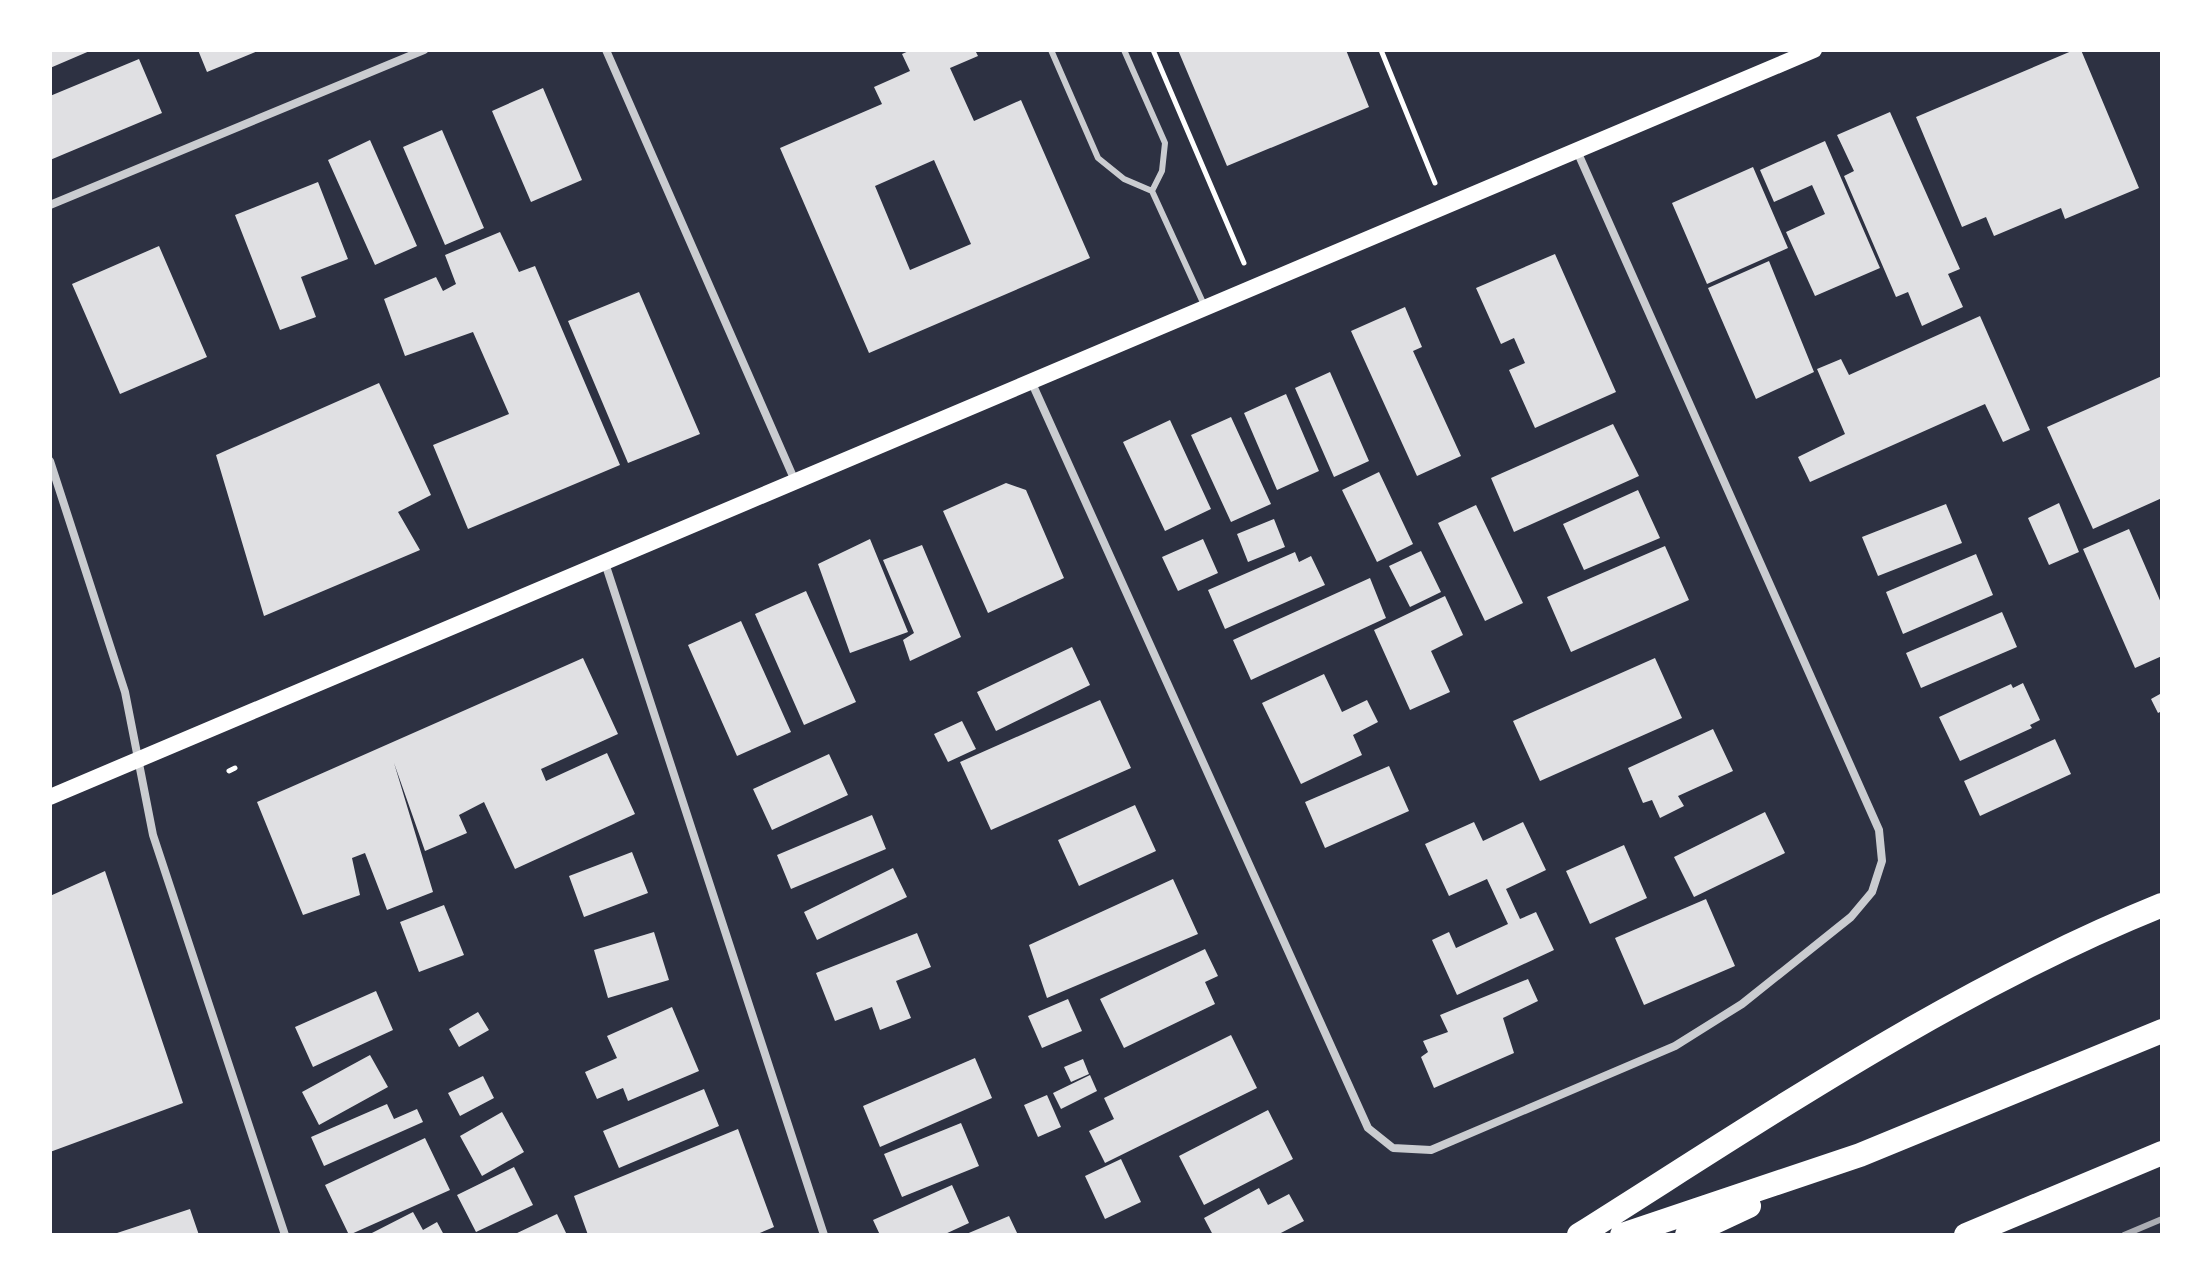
<svg xmlns="http://www.w3.org/2000/svg" width="2212" height="1285" font-family="Cabin,sans-serif">
	<style>
		.building { fill: #e0e0e3; fill-rule: evenodd }
		.lines { fill: none; stroke-linecap: round; stroke-linejoin: round }
		.path { stroke: #fff; stroke-width: 5 }
		.service { stroke: #caccd0; stroke-width: 6 }
		.minor { stroke: #caccd0; stroke-width: 8 }
		.secondary { stroke: #fff; stroke-width: 16 }
		.motorway { stroke: #fff; stroke-width: 24 }
		.rail { stroke: #abadb3; stroke-width: 6 }
	</style>
	<rect width="100%" height="100%" fill="#2d3142"/>
	<!-- building -->
	<path class="building" d="M50 50H92L50 68Z
		M198 50H260L207 72Z
		M911 50H975L978 56 950 68 974 121 1021 100 1090 258 869 353 780 148 882 104 874 87 910 71 902 54ZM934 160 971 244 910 270 875 186Z
		M1178 50H1346L1369 107 1227 166Z
		M2074 50H2081L2139 188 2065 219 2061 208 1994 236 1986 217 1962 227 1916 117Z
		M139 59 162 113 50 160V96Z
		M543 88 582 180 531 202 492 111Z
		M1890 112 1960 269 1948 274 1963 307 1922 326 1908 292 1896 297 1844 176 1854 171 1837 135Z
		M442 130 484 228 445 245 403 147Z
		M370 140 417 246 375 265 328 160Z
		M1825 141 1880 268 1815 296 1786 232 1825 214 1812 185 1774 202 1760 170Z
		M1753 167 1788 248 1707 284 1672 203Z
		M318 182 348 259 301 277 316 317 280 330 235 215Z
		M500 232 519 272 535 266 620 465 468 529 433 445 509 414 473 332 405 356 384 299 436 277 443 291 456 284 445 255Z
		M159 246 207 357 120 394 72 284Z
		M1555 254 1616 392 1535 428 1509 370 1525 363 1514 338 1501 344 1476 288Z
		M1769 261 1814 372 1756 399 1708 288Z
		M639 292 700 434 628 463 568 321Z
		M1405 307 1422 347 1413 351 1461 456 1417 476 1351 331Z
		M1980 316 2030 430 2003 442 1985 404 1810 482 1798 457 1845 434 1817 369 1841 359 1849 375Z
		M1330 372 1369 461 1334 477 1295 388Z
		M2162 376V498L2093 529 2047 427Z
		M379 383 431 495 398 512 420 550 264 616 216 455Z
		M1286 394 1319 471 1277 490 1244 413Z
		M1231 417 1271 504 1231 522 1191 435Z
		M1170 420 1211 509 1165 531 1123 442Z
		M1613 424 1639 476 1514 532 1491 478Z
		M1379 472 1413 544 1377 562 1342 490Z
		M1006 483 1026 490 1064 578 988 613 943 511Z
		M1638 490 1660 538 1584 570 1563 524Z
		M2059 503 2079 552 2049 565 2028 518Z
		M1946 504 1962 543 1878 576 1862 537Z
		M1476 505 1523 603 1485 621 1438 523Z
		M1274 519 1285 547 1248 562 1237 534Z
		M2129 529 2162 605V656L2135 668 2083 549Z
		M870 539 908 632 850 653 818 564Z
		M1203 539 1218 573 1178 591 1162 557Z
		M922 545 961 637 910 661 903 640 914 633 883 560Z
		M1665 546 1689 600 1571 652 1547 597Z
		M1421 551 1441 592 1410 607 1389 566Z
		M1295 552 1299 562 1311 556 1325 585 1225 629 1208 590Z
		M1976 554 1993 595 1903 634 1886 592Z
		M1370 578 1386 618 1251 680 1233 640Z
		M806 591 856 702 804 725 755 614Z
		M1445 596 1463 635 1431 651 1450 692 1410 710 1374 630Z
		M2002 612 2017 647 1921 688 1906 653Z
		M741 621 791 732 737 756 688 645Z
		M1072 647 1090 685 996 731 977 692Z
		M583 658 618 734 541 769 546 781 607 753 635 814 515 869 484 802 459 815 467 833 425 851 394 763 433 892 387 910 365 853 352 858 360 895 303 915 257 802Z
		M1655 658 1682 718 1540 781 1513 721Z
		M1324 674 1342 712 1367 700 1378 722 1353 735 1362 755 1301 784 1262 703Z
		M2023 683 2040 720 2030 725 2032 728 1960 761 1939 717 2011 684 2013 688Z
		M2160 694 2162 711 2158 713 2151 699Z
		M1100 700 1131 768 991 830 960 762Z
		M962 721 976 749 948 762 934 734Z
		M1713 729 1733 771 1678 796 1684 806 1660 818 1652 800 1643 803 1628 768Z
		M2055 739 2071 774 1980 816 1964 781Z
		M829 754 848 795 772 830 753 789Z
		M1389 766 1409 811 1325 848 1305 802Z
		M1135 805 1156 851 1079 886 1058 840Z
		M1765 812 1785 853 1694 897 1674 857Z
		M872 815 886 849 791 889 777 855Z
		M1474 822 1483 841 1523 822 1546 870 1506 889 1520 919 1536 912 1554 950 1457 995 1432 940 1449 932 1456 948 1508 924 1487 879 1449 896 1425 844Z
		M1624 845 1647 898 1590 924 1566 871Z
		M632 852 648 893 584 917 569 876Z
		M893 868 907 897 817 940 804 912Z
		M105 871 183 1103 50 1152V896Z
		M1173 879 1198 934 1047 998 1029 945Z
		M1706 899 1735 966 1644 1005 1615 938Z
		M444 905 464 955 419 972 400 922Z
		M654 932 669 980 608 998 594 950Z
		M917 933 931 967 896 981 911 1018 880 1030 872 1007 835 1021 816 973Z
		M1205 949 1218 976 1205 982 1215 1004 1124 1048 1100 999Z
		M1528 979 1538 1001 1503 1018 1514 1053 1434 1088 1421 1057 1428 1052 1423 1041 1448 1032 1440 1015Z
		M376 991 393 1030 313 1067 295 1027Z
		M1068 999 1082 1031 1042 1048 1028 1016Z
		M672 1007 699 1071 628 1101 623 1088 597 1099 585 1072 617 1058 607 1036Z
		M478 1012 489 1030 459 1047 449 1029Z
		M1231 1035 1257 1088 1105 1163 1089 1131 1114 1119 1104 1098Z
		M370 1055 388 1087 319 1125 302 1092Z
		M975 1058 992 1098 880 1147 863 1106Z
		M1083 1059 1089 1074 1071 1082 1064 1067Z
		M1090 1075 1097 1091 1061 1109 1053 1093Z
		M483 1076 494 1098 460 1116 448 1093Z
		M704 1089 719 1126 619 1168 603 1131Z
		M1047 1095 1061 1127 1038 1137 1024 1105Z
		M387 1104 394 1119 417 1109 423 1122 324 1166 311 1137Z
		M1268 1110 1293 1159 1204 1205 1179 1156Z
		M502 1112 524 1152 482 1176 460 1136Z
		M961 1123 979 1166 902 1197 884 1154Z
		M738 1129 774 1227 755 1235H588L574 1196Z
		M425 1138 450 1190 349 1235 325 1185Z
		M1121 1159 1141 1202 1105 1219 1085 1176Z
		M514 1167 533 1205 476 1232 457 1195Z
		M952 1185 969 1223 943 1235H880L873 1220Z
		M1259 1188 1268 1205 1289 1194 1304 1221 1277 1235H1213L1204 1218Z
		M190 1209 199 1235H115L114 1234Z
		M413 1212 423 1230 437 1222 444 1235H368Z
		M557 1214 567 1235H513Z
		M1009 1216 1018 1235H964Z"/>
	<g class="lines">
		<!-- path -->
		<path class="path" d="M1153 50 1244 263
			M1381 50 1435 183
			M229 771 235 768"/>
		<!-- service -->
		<path class="service" d="M1051 50 1098 158 1124 179 1152 191 1205 307
			M1124 50 1165 143 1162 171 1152 191"/>
		<!-- minor -->
		<path class="minor" d="M606 50 795 481
			M50 205 424 50
			M1031 381 1368 1128 1393 1148 1431 1150 1675 1046 1742 1004 1851 917 1872 892 1882 861 1879 830 1577 151
			M50 461 125 692 153 835 285 1235
			M605 563 824 1235"/>
		<!-- secondary -->
		<path class="secondary" d="M50 797 1814 50"/>
		<!-- motorway -->
		<path class="motorway" d="M1579 1235C1768 1116 1954 989 2162 905
			M1622 1235 1860 1155 2162 1031
			M1687 1235 1749 1206
			M1966 1235 2162 1153"/>
		<!-- rail -->
		<path class="rail" d="M2124 1235 2162 1219"/>
	</g>
	<!-- border -->
	<rect width="2212" height="1285" fill="none" stroke="#ffffff" stroke-width="104"/>
</svg>
